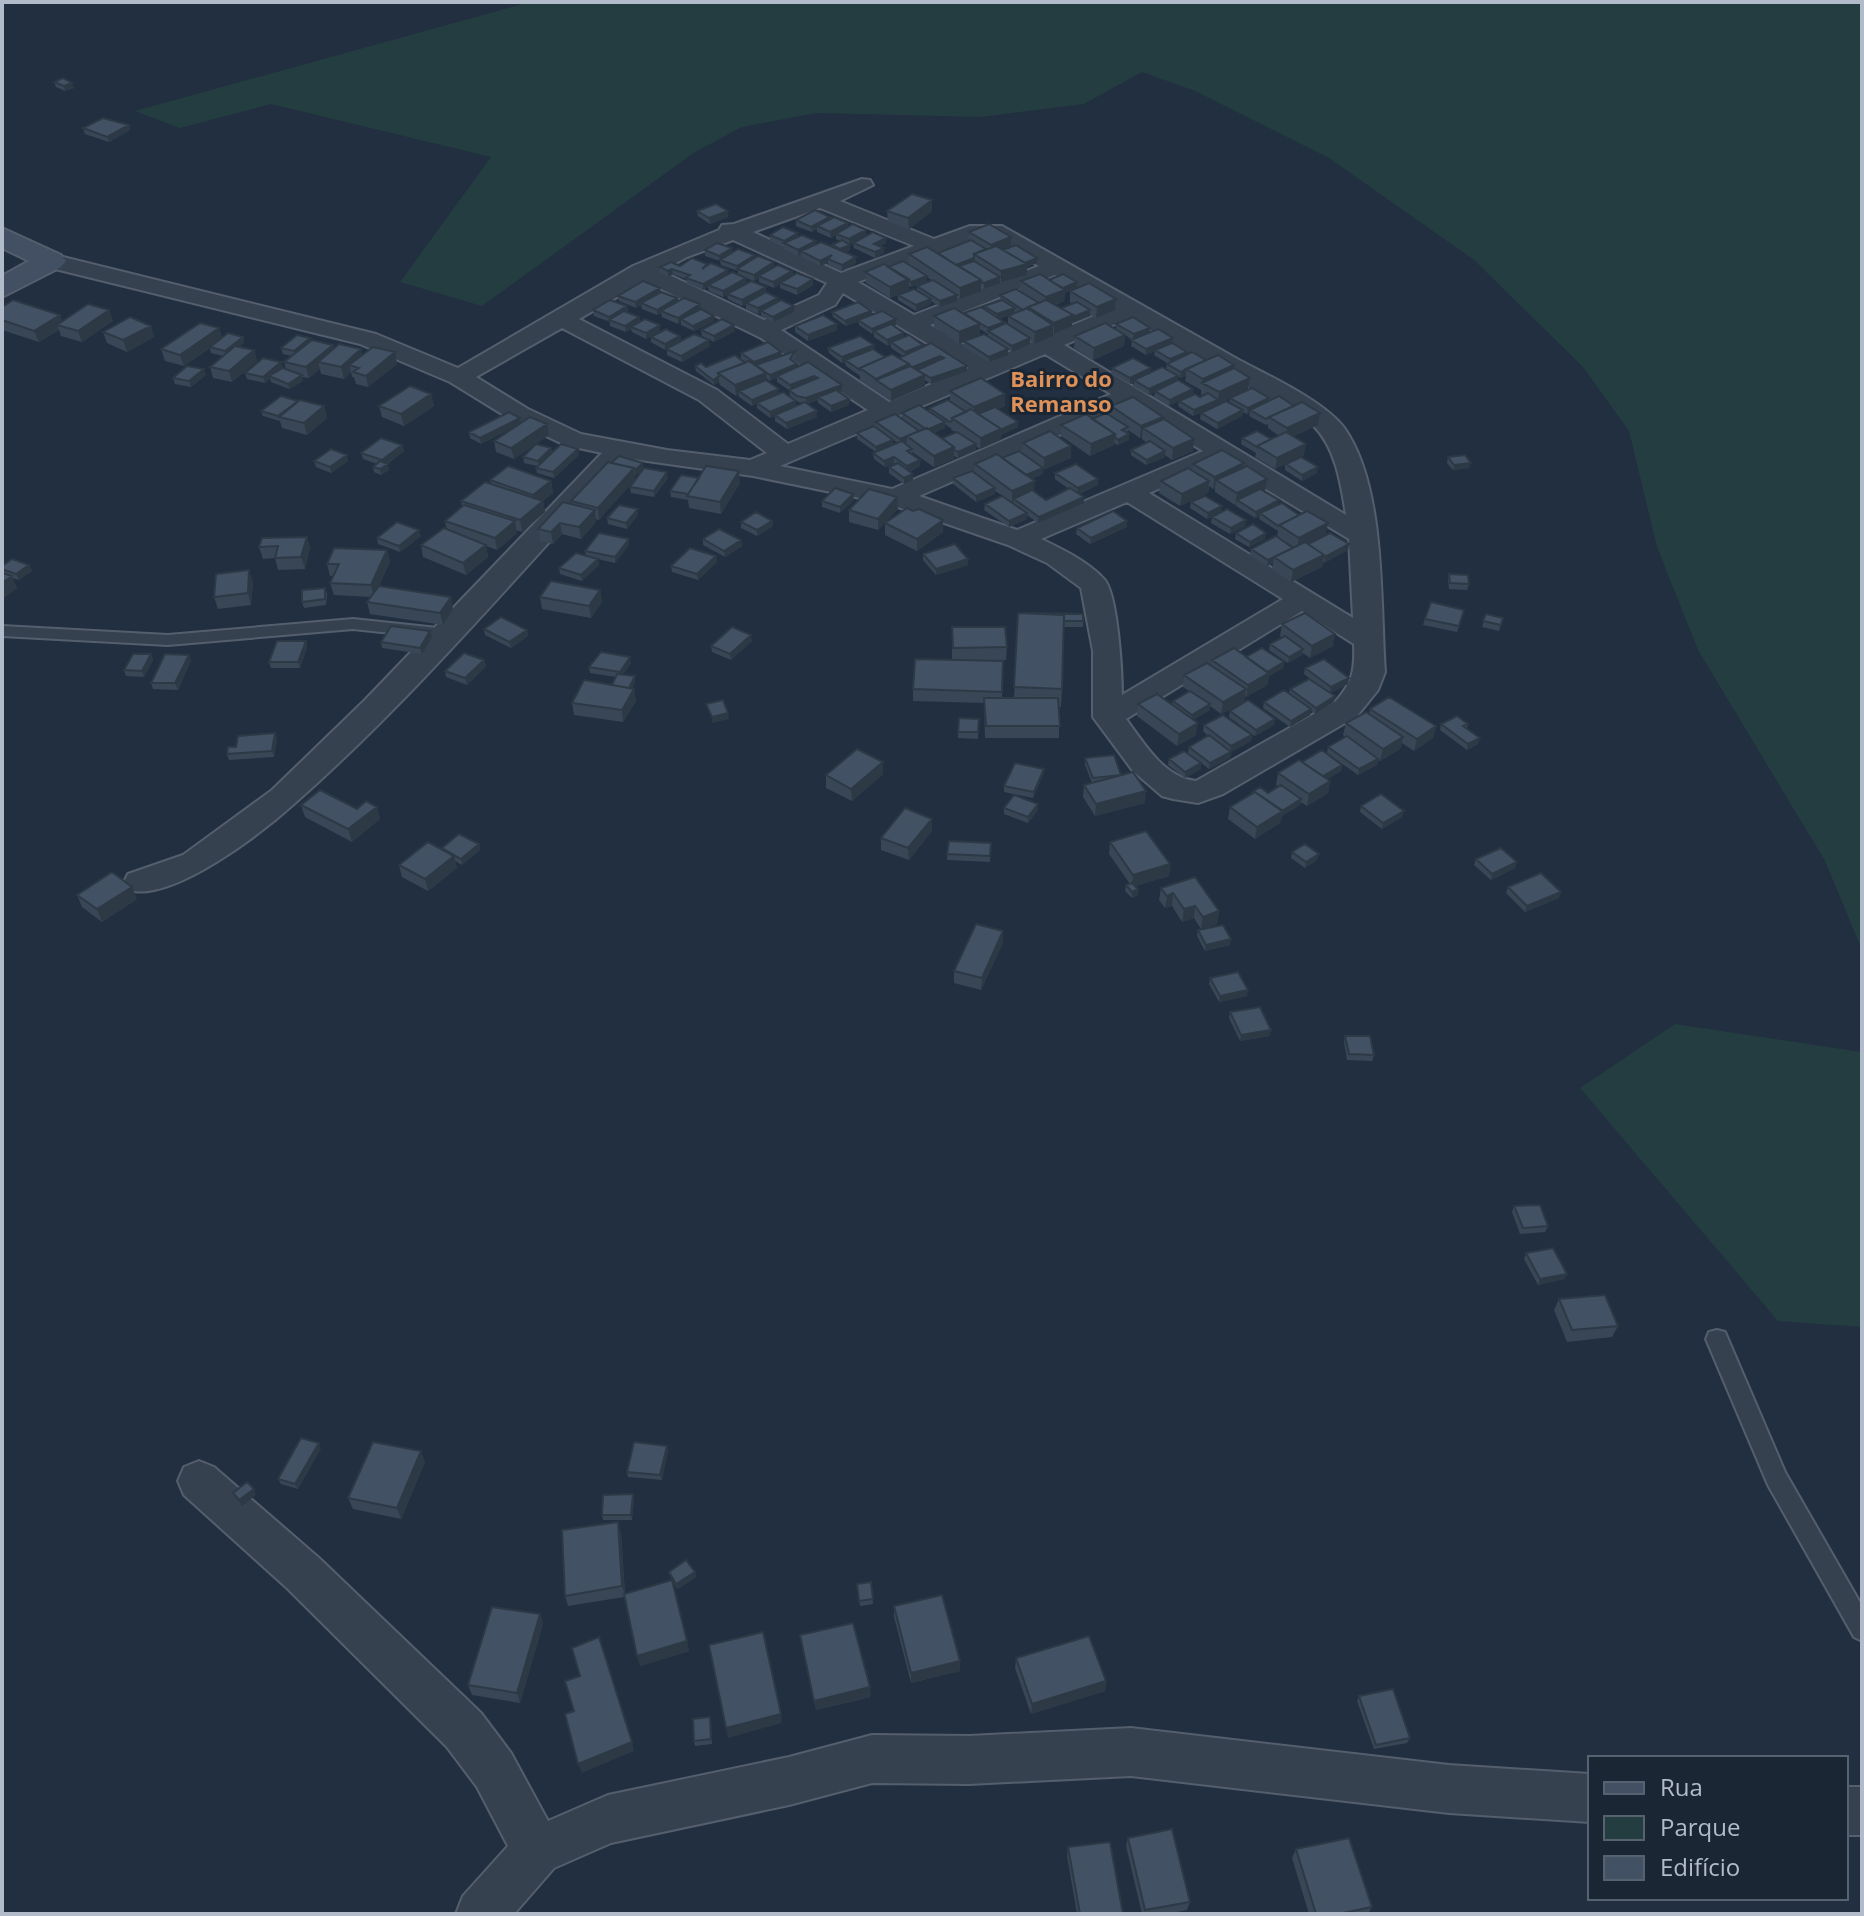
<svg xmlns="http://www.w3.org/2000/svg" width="1864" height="1916" font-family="'Open Sans',sans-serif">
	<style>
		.green { fill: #243d40 }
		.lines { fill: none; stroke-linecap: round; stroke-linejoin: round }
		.lane-casing { stroke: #545e6d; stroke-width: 4 }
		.street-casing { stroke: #545e6d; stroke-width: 4 }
		.secondary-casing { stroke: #545e6d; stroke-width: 4 }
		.lane { fill: #36414f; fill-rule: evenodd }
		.street { fill: #36414f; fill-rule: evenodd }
		.secondary { fill: #434f63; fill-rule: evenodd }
		.wall { fill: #394656; fill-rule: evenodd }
		.shaded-wall { fill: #2e3946 }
		.building { fill: #425164; stroke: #2e3946; stroke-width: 2 }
		.labels { text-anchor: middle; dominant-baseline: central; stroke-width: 6; stroke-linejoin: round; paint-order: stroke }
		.far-neighbourhood-label { font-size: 22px; font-weight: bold; fill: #de9158; stroke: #1b2634 }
	</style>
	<rect width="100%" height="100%" fill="#212f40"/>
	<!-- green -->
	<path class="green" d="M530 2H1862V950L1825 861 1698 650 1657 547 1629 431 1583 367 1474 260 1329 158 1195 91 1142 72 1084 104 981 117 816 113 742 127 695 152 482 306 400 282 491 157 271 104 180 128 135 111Z
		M1675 1024 1862 1052V1327L1778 1321 1580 1088Z"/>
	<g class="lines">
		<defs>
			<path id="lane" d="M353 619 438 628 446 633 438 638 353 629 168 645 2 636V626L168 635Z
				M1717 1330 1725 1332 1785 1472 1862 1606V1641L1854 1637 1768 1485 1706 1339 1709 1332Z"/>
			<path id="street" d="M862 179 870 180 873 185 840 201 934 239 970 226H1002C1081 271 1160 315 1239 360 1269 376 1326 402 1345 429 1386 489 1380 601 1385 672L1378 690 1357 716 1223 794 1198 803 1173 799 1162 796 1133 771 1093 717V651L1081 588 1047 563 1008 545 889 504 753 476 626 458C518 574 414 698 295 803 263 832 172 903 128 890L124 882 128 874 183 855 272 790 365 700 602 453 565 445 510 419 450 382 360 344 43 266 40 261 43 256 51 254 376 334 458 368 633 266 719 230 722 225 734 224ZM820 208 914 246 841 273 753 232ZM990 238 1039 266 914 315 858 282 973 239ZM733 240 827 283 819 295 764 320 661 271 687 257ZM1055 275 1113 308 990 360 930 325ZM645 281 761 338 868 410 788 444 717 390 579 319ZM843 293 969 368 889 402 781 330 835 305ZM1130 318 1313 425C1336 448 1341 484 1346 515L1064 345ZM562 328 699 400 767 453 750 460 667 450 581 434 528 409 476 377ZM1045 354 1111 394 892 489 780 466ZM1128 405 1203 451 1017 530 919 496ZM1221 462 1349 539 1353 618 1149 493ZM1127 502 1283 599 1122 695C1122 673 1118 594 1104 579 1087 561 1062 549 1041 539ZM1302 611 1354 644C1355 670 1353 682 1335 702L1196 781C1164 778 1144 743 1126 719Z
				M199 1461 214 1467 319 1558 481 1713 511 1753 548 1821 608 1795 789 1757 872 1735 969 1736 1131 1728 1449 1765 1590 1774V1822L1449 1813 1131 1776 969 1784 872 1783 789 1805 611 1843 554 1868 514 1914H456L463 1896 508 1846 477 1787 447 1747 287 1588 184 1495 178 1481 184 1467Z
				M1846 1787H1862V1835H1846Z"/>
			<path id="secondary" d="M2 228 61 255 66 261 61 267 2 297V276L29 261 2 248Z"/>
		</defs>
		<!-- lane casing -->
		<use href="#lane" class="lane-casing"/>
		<!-- street casing -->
		<use href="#street" class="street-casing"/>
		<!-- secondary casing -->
		<use href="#secondary" class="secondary-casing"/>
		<!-- lane -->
		<use href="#lane" class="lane"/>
		<!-- street -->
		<use href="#street" class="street"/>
		<!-- secondary -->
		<use href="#secondary" class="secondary"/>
	</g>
	<!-- wall -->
	<path class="wall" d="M54 82 74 88 65 91 56 87Z
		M129 125 130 130 109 142 85 134 83 128Z
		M697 211H728V217L710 224 698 216Z
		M887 211H932L909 229 888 222Z
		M831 219 848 227 866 230V235L850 244V250L845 252 856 257V263L842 271 828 265V263L820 266 802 257 801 254 798 256 784 249V246L770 240V235L798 237 816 241V244L832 247V245L840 241 836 239V235L831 238 817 232V229L812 232 796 226V220Z
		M969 232 1011 237V247L1037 263 1027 267V275L1001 282 1000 281V283L984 289 981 287V291L960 299 957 297V301L940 307 931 301V304L916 311 898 300V295L890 298 866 283 865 272 888 267 909 265V254L937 253 969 241ZM927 277 931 280 917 286V290H909V286L911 287 927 282Z
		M886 238V243L880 246 884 253 875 258 854 248 853 243Z
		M705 250 732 252 755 258 774 267 792 271 793 275 813 279V285L797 295 780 288V284L774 288 759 282V278L754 281 738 275V271L721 265 720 261 705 256Z
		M680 266H707L747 283 766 287V292L778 301 794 306V312L774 322 761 316V313L758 314 746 309V304L742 306 728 299 727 295 723 297 709 291 708 287 703 290 687 283 686 279 673 274 668 277 660 273V267Z
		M1049 280 1077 282V288L1065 293 1064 301 1055 305 1061 308 1072 304 1070 302V291L1116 299 1115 310 1096 318 1090 314V316L1072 323V326L1054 334 1053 333V336L1034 344 1030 341V344L1012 352 1008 349V355L989 362 964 347V342L959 344 934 327V316L964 314 984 310V306L1000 300V295L1020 291 1021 281ZM1008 316V325H1004V322L999 319ZM980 329 988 334V336L980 335Z
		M660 288V292L677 298 678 301 701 310 714 321 694 331 681 325V322L678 324 662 317 661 313 657 315 642 309 641 305 636 308 619 301 618 296Z
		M627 306 628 312H626L639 317 640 322 660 325V331L646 339 632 332 631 329 626 332 610 326V322L594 316 593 310Z
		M2 307 60 315 62 322 109 310 113 321 82 342 61 336 59 330 39 342 2 330Z
		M871 311 872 315 896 319V325L893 326 904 333V337L967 371 931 384 925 380V386L891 401 860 380V376L846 366 845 362 842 363 829 353 828 348 874 350 885 357 899 358 903 356 891 348V344L888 346 874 337V334H872L859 325 858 321 846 326 833 317 832 312Z
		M1116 324 1150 328 1149 333 1173 343 1187 352V355L1234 368 1248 389 1269 401 1294 406 1320 413 1318 425 1293 436 1304 455 1301 457 1317 473 1302 481 1285 470V464L1275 469 1255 457 1256 453 1241 444 1242 438 1271 439 1278 435 1268 428V424L1266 425 1249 416 1250 413 1247 414 1243 412 1242 416 1217 429 1200 419 1201 413 1209 409 1193 416 1178 406 1179 401 1169 406 1154 397 1155 392 1149 395 1133 386 1134 382 1130 384 1111 373 1112 368H1151V372L1166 369 1167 363 1154 355 1155 351 1146 355 1131 346 1132 340 1125 335 1124 346 1093 360 1074 348 1075 336 1116 329ZM1178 376 1180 378 1186 376 1185 381 1201 390V394L1203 396 1200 397 1193 394V389L1178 380ZM1230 398 1229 403 1218 405V404Z
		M151 326 154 337 127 352 107 343 103 332Z
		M795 326 837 330 808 341 795 332Z
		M219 328 222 338 243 337 244 343 239 346 254 350 257 361 232 382 213 378 210 367 223 356 211 353 210 348 184 366 165 361 161 349Z
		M701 330 735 331 714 342 702 336Z
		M680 336 681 341 710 346 682 362 667 355V349L665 350 651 342V337Z
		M310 338V341L334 349 397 364 368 387 356 384 354 377H352L351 372 344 379 321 374 320 369 309 378 302 377 303 381 289 389 271 382 270 378 265 383 247 379 245 373 283 367 280 370 286 369 284 362 292 356 283 354 281 348Z
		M795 351V357L793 361 797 366 842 385V391L839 392 849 399V405L831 412 818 403V400L807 404 817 417 787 429 775 421V416L770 418 757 408V404L752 406 739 397V395L736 396 720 385 719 382 714 385 696 371 695 366 706 367 746 362 741 359V353L781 352 782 356ZM766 378 770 381 777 378V382L789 390 790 396 798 402 803 403 796 406 779 394V389L766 381Z
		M206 375 191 387 175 384 173 378Z
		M950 391 1005 406 998 409 1018 427 1001 435 1000 440 980 449 976 446V450L958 458 954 456V459L934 467 912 452V455L920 466 909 472 913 474V480L904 484 889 473V467L895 464 894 463 885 467 874 459 873 453 876 452 857 439V433L893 445 898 443 876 428V422L920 431 902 418V413L929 412V408L950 401ZM945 424 950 428 951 427V430L956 432 942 438 934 433 945 428Z
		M431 394 434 406 404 426 382 417 379 406Z
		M298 402 324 406 327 418 307 435 282 428 280 421 263 416 261 411Z
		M1111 406 1163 417V419L1193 451 1172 460 1165 455V457L1146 465 1131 455V450L1147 443 1142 439V437L1140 438 1128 430 1127 433 1129 434V440L1118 445 1114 443V445L1090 456 1061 436V425L1110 416Z
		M520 418V423L547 424 549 435 514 459 496 452 494 441 517 425 481 444 470 438 469 432Z
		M1023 443 1071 458 1043 469V474L1032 479 1034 492 1046 500 1069 489 1055 479V473L1098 479V485L1079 494 1084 503 1038 523 1027 515V519L1009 527 984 510 985 504 1003 496 995 491V494L976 502 953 484V478L975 472V464L1022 453Z
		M402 445 404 451 387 464 389 470 381 475 374 472 373 467 377 464 363 459 361 453Z
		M551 448 552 453 578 449 579 455 554 478 537 473 536 468 537 466 524 463 523 457Z
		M1448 457 1469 468 1453 470 1447 463Z
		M314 461H348L331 473 316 467Z
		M608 462 644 469 635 476 599 520 596 519V522L581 539 562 534 553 544 540 541 538 529 572 505 571 501Z
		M1244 463 1243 468 1267 479 1264 491 1278 505 1326 535 1349 544 1348 550 1324 563 1323 562 1322 567 1291 582 1272 569 1273 563 1267 566 1250 555 1251 549 1294 547 1277 537 1278 531 1259 519 1260 516 1255 518 1236 506V504L1235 505 1215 492V488L1213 489 1209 486 1208 493 1180 506 1159 493 1161 481 1192 470 1193 464Z
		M668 478 654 497 631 493 630 487Z
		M699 478 740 483 721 514 689 508 688 500 671 497 670 491Z
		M490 480 551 481 553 493 543 501 545 512 522 532 516 530 517 533 497 550 486 546 488 557 466 575 423 557 421 545 447 530 445 521 462 506 461 501 491 484Z
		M897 497 898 509 878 530 849 522V510Z
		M854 500 840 513 822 507V501Z
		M1191 502 1221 512 1245 526 1230 534 1211 523 1212 517 1207 519 1190 508Z
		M638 509V515L627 529 608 524 607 518Z
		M913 511 943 520V532L917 551 885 535V523Z
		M772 521 773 526 757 536 741 528V522Z
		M1127 527 1090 544 1076 534 1077 528Z
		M1236 533 1265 539 1249 547 1235 539Z
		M421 536 400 552 378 544 377 538Z
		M307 537 310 548 305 569 278 570 275 558 263 559 259 547Z
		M703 539 741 540 742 546 725 557 703 545Z
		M629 545 615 563 593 558 598 559 599 565 582 581 560 574 559 568 586 556 585 551Z
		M387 550 390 562 379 586 453 609 443 625 370 614 367 602 371 597 334 595 330 583 334 576H330L327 564Z
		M923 554 968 559V565L936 575 923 560Z
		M716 556 717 562 698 580 672 572 671 566Z
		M29 565 32 571 19 580 12 578 17 588 2 599V566Z
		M1449 574 1469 584 1467 590 1449 589 1448 580Z
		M253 582 251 605 218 609 214 597Z
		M325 588 327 594 326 605 304 608 302 602Z
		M600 590 602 602 591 618 542 609 540 597Z
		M1464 610 1457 632 1423 625 1425 619Z
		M1018 613 1083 614V627H1064L1062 689 1061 707H1059V738H985L984 703 913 701V689L1003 661 1002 698H1014Z
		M1486 614 1503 618 1499 631 1482 627Z
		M1282 624 1333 646 1310 658 1303 653 1302 655 1288 663 1269 650 1270 644 1282 638 1280 636Z
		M952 627 1007 647 1006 660H952Z
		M484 629 527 630 528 636 511 648 485 635Z
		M432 637 422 654 382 648 381 642Z
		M306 641 307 647 300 668H271L269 662Z
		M752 641 731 660 712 652 711 646Z
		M151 654 153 660 144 677 126 676 124 670Z
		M189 655 191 661 178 690 153 689 151 683Z
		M1246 657 1284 662 1283 668 1269 676 1267 685 1246 697 1245 696 1244 702 1221 714 1210 706V710L1193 720 1196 735 1177 746 1137 716 1138 704H1172L1173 701 1189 691 1183 687 1184 675 1211 666 1212 660Z
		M484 660 486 666 467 685 446 677 445 671Z
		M631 663 623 674 635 676V682L632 689H634L636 701 623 722 574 715 572 703 612 685 616 677 590 673 589 667Z
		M1305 668 1349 678 1348 684 1330 693 1334 702 1315 714 1311 710 1310 715 1290 727 1263 708 1264 702 1289 694 1290 689 1317 684 1304 674Z
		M1370 709 1436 726 1433 738 1414 751 1402 743 1400 749 1380 761 1378 760 1377 765 1358 775 1327 753 1328 747 1346 737 1343 735 1346 723 1369 714Z
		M1230 711 1275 719 1274 725 1255 736 1229 717Z
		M959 718 979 719 978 739 958 738Z
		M1441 724H1468L1467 729 1478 744 1467 750 1440 730Z
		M1204 725 1252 735 1251 741 1231 752 1230 758 1209 769 1201 763V769L1185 778 1168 765 1169 759 1188 753 1189 747 1208 736 1203 731Z
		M275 733 277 739 274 757 229 760 227 754 236 747Z
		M1085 758 1121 775 1145 803 1095 816 1083 797 1084 785 1092 783 1085 765Z
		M883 762V774L852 801 826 788V775Z
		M1302 762 1342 765 1341 771 1327 779 1330 781 1328 793 1307 806 1301 802 1300 805 1282 816 1280 823 1255 839 1228 819 1230 807 1251 794 1268 793 1278 786 1276 785 1278 773Z
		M1044 769 1043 775 1033 798 1004 792V786Z
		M301 805 357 809 377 807 380 819 352 842 305 817Z
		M1361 806 1402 817 1382 829 1360 812Z
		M1004 808 1038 810 1028 823 1004 814Z
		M932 831 909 860 881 850V838Z
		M949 841 991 843 990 862 947 860Z
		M1110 842 1170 864 1169 876 1135 886 1138 889V895L1132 898 1125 891 1126 885 1130 884 1109 854Z
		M479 844 480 850 462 865 455 861 457 868 428 891 402 877 399 865 442 850Z
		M1292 852 1317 860 1305 868 1291 858Z
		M1476 859 1515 868 1491 880 1474 865Z
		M1508 887 1559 898 1525 912 1506 893Z
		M1161 888 1219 911 1217 924 1201 929 1194 918 1182 922 1172 906 1165 908 1159 900Z
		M77 895 137 899 102 922 82 907Z
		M1198 930 1230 945 1205 951 1197 936Z
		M1003 943 981 990 954 983V971Z
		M1210 978 1247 996 1219 1002 1209 984Z
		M1230 1012 1271 1030 1269 1036 1240 1041 1229 1018Z
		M1345 1036 1374 1055 1372 1061 1347 1060 1344 1042Z
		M1514 1206 1548 1226 1545 1232 1520 1234 1512 1212Z
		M1526 1253 1567 1274 1564 1279 1538 1285 1524 1259Z
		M1559 1299 1618 1326 1612 1337 1567 1342 1554 1310Z
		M321 1448 298 1489 281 1484 278 1479Z
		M668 1451 662 1480 628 1477 627 1472Z
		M425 1462 401 1519 353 1509 348 1498Z
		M633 1494 634 1500 632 1520H603L602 1515Z
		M621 1532 625 1594 672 1580 669 1572H695L696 1577 678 1589 672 1581 689 1651 640 1666 624 1597 568 1606 565 1596Z
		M871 1582 873 1604 860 1606 857 1584Z
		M894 1606 960 1661V1671L911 1683 894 1617Z
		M540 1614 543 1624 520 1703 472 1695 468 1685Z
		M800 1635 871 1697 816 1710Z
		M1016 1658 1106 1681 1105 1691 1031 1714 1015 1668Z
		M1359 1696 1410 1738 1407 1743 1374 1749 1357 1701Z
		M710 1717 712 1744 695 1746 694 1741Z
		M1128 1838 1190 1902 1187 1910 1168 1914H1142L1126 1846Z
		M1068 1847 1123 1914H1077L1067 1856Z
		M1296 1849 1372 1907 1368 1914H1309L1292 1858Z"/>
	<!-- shaded-wall -->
	<path class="shaded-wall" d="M72 83 74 88 65 91 64 86Z
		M129 125 130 130 109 142 107 137Z
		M932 200V211L909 229 908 218Z
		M728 211V217L710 224 709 218Z
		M830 217 831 222 817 226V229L812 232 811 227Z
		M848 223V229L831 238 830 232Z
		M866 230V235L849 245V239Z
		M798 233V239L784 244V241Z
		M1011 237V248L991 256V245Z
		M886 238V243L874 250V244Z
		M816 241V247L801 251V254L798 256V250Z
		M850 245V250L840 255V249Z
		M732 248V254L720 261 719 256Z
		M884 248V253L875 258V252Z
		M755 255V260L737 269V271V266Z
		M832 255 828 259V263L820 266V261Z
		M856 257V263L842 271V265Z
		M974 258V263L960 268 955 265Z
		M1037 258V263L1027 267V275L1001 282V271Z
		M774 262V268L754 281V275Z
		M672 269 673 274 668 277V271Z
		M728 270 729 275 708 285V287L703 290V284Z
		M792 271 793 277 774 288 773 282Z
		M927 276V282L911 287V282Z
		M1000 277V283L984 289V283Z
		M746 278 747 284 723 297V291Z
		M813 279V285L797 295V289Z
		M909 279V291L890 298V287Z
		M981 280V291L960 299V288Z
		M1077 282V288L1065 293 1064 301 1045 308 1046 297 1059 290Z
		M766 287V292L742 306V300Z
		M660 288 661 293 636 308 635 302Z
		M957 295V301L940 307V301Z
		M677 298 678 304 661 311V313L657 315V310Z
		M778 298V303L761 311V313L758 314V308Z
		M931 299V304L916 311V305Z
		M1116 299 1115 310 1096 318 1097 307Z
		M700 304 701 310 681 319V322L678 324V318Z
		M627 306 628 312 612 321 610 320 609 317Z
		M794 306V312L774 322 773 317Z
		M1015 308 1014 314 997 320V314Z
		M109 310 113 321 82 342 78 331Z
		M1090 310V316L1072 323V326L1054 334V323L1073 315Z
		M871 311 872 317 858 320V321L846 326 845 321Z
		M60 315 64 327 57 325 59 330 39 342 34 331Z
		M714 316V321L694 331 693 326Z
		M639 317 640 323 631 327V329L626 332 625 326Z
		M896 319V325L876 333 874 331V334H872V329Z
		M1004 322 1003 328 988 331V334V328Z
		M837 324V330L808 341V335Z
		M980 324V335L959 344V332Z
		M660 325V331L646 339V333Z
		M734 325 735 331 714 342V336Z
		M1053 325V336L1034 344 1035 332Z
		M151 326 154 337 127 352 123 340Z
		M219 328 222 339 184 366 180 355Z
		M1150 328 1149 334 1133 340 1134 334Z
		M904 333V339L891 342V344L888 346 887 340Z
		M1125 335 1124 346 1093 360 1094 348Z
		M680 336 681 342 665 350V344Z
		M243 337 244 343 226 357 225 351Z
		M310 338 311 343 296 356 294 351Z
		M1030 338V344L1012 352V346Z
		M1173 338 1172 344 1146 355V349Z
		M709 340 710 346 682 362 681 356Z
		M333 345 336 356 318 362 320 369 309 378 306 367Z
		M874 345V351L842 363V357Z
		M923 345V350L906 358 905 352Z
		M361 349 364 361 349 365 351 372 344 379 341 367Z
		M1008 349V355L989 362V357Z
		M254 350 257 361 232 382 229 371Z
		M395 352 397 364 368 387 366 376Z
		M781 352 782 357 754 368V362Z
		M1187 352V357L1170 365V359Z
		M940 356V362L911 374 910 368Z
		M281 362 283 367 271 377 269 376 270 378 265 383 263 377Z
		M797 364 798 370 777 376V378L770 381V375Z
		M909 364V375L876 380V390V379Z
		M1234 365 1233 376 1202 383 1203 379Z
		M967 366V371L931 384V378Z
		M1151 368V374L1134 380V382L1130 384V378Z
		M204 369 206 375 191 387 189 381Z
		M1186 370V376L1180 378 1181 372Z
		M766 373 767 384 739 391V395L736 396 735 385Z
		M302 375 303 381 289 389 288 384Z
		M925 375V386L891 401V390Z
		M719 376V382L714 385 713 380Z
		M814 376V381L791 391 790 385Z
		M1178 376 1177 382 1149 395V389Z
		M1250 378 1248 389 1218 404V405L1193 416 1194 410 1218 400 1219 392Z
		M842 385V391L821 399 818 397V400L807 404 806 398Z
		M779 389V395L752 406V400Z
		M1193 389V394L1169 406 1170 400Z
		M431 394 434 406 404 426 401 414Z
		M1005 394V406L974 419V407Z
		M1269 398V404L1250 410V413L1247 414 1248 408Z
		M849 399V405L831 412V406Z
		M796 401V407L770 418V412Z
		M324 406 327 418 307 435 304 423Z
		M1243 410 1242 416 1217 429 1218 423Z
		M817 411V417L787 429 786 423Z
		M1320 413 1318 425 1286 440 1287 428Z
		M1163 417 1162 428H1143L1142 437 1140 438 1141 426Z
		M520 418 521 424 481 444 480 438Z
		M945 422V428L928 436V430Z
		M1018 422V427L1001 435 1000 440 980 449 981 438Z
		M547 424 549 435 514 459 511 448Z
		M919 431 907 436V442L900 445V439Z
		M1115 434 1114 445 1090 456 1091 444Z
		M1129 434V440L1118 445V440Z
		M1194 439 1193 451 1172 460 1173 448Z
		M893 440V446L876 453V447Z
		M976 444V450L958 458V452Z
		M1306 444 1304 455 1275 469 1277 458Z
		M402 445 404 451 383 466 382 460Z
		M1071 446V458L1044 470V458Z
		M954 447V459L934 467V456Z
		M551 448 552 454 539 467 538 461Z
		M578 449 579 455 554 478 553 472Z
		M1165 451V457L1146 465 1147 460Z
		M347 455 348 461 331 473 330 467Z
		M894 457V463L885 467 884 461Z
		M920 460V466L907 472V466Z
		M643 463 644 469 635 476V470Z
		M1244 463 1242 475 1216 480 1215 488 1213 489 1215 477Z
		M1471 463 1469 468 1453 470 1454 465Z
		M388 464 389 470 381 475 380 469Z
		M1318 467 1317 473 1302 481V475Z
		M634 468 635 480 599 520 598 508Z
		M1043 468V474L1025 482 1026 476Z
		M739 471 740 483 721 514 720 502Z
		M667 472 668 478 654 497V491Z
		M913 474V480L904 484V478Z
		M1098 479V485L1077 494 1078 488Z
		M1267 479 1265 491 1240 502 1237 500 1235 505 1237 493Z
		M551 481 553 493 535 507 533 495Z
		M1035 481 1034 493 1014 499V501L1012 503V491Z
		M1209 481 1208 493 1180 506 1182 494Z
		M995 488V494L976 502V496Z
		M853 494 854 500 840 513V507Z
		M897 497 898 509 878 530V519Z
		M1084 497V503L1038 523 1039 517Z
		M1279 500 1278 506 1260 513V516L1255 518 1256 512Z
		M543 501 545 512 522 532 520 520Z
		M1222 506 1221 512 1207 519 1208 513Z
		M638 509V515L627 529 626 523Z
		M595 510 596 522 581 539 579 527Z
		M1027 513V519L1009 527V521Z
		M943 520V532L917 551V539Z
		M1246 520 1245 526 1230 534 1231 528Z
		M515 521 517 533 497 550 495 538Z
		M772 521 773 526 757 536V530Z
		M1127 521V527L1090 544 1091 538Z
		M560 523 562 534 553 544 551 532Z
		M1328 523 1326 535 1297 549 1299 538Z
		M419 530 421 536 400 552 399 546Z
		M1266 533 1265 539 1249 547 1250 542Z
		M307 537 310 548 305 569 301 557Z
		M629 539V545L615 563V557Z
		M741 540 742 546 725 557 724 551Z
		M1349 544 1348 550 1324 563 1325 557Z
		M486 545 488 557 466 575 463 563Z
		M387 550 390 562 374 597 371 585Z
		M1324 555 1322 567 1291 582 1293 570Z
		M716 556 717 562 698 580 697 574Z
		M1274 557 1273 563 1267 566 1268 560Z
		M598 559 599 565 582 581 581 575Z
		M968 559V565L936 575V569Z
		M29 565 32 571 19 580 16 574Z
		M249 570 253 582 251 605 248 593Z
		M12 576 17 588 2 599V583Z
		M600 590 602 602 591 618 589 606Z
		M451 597 453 609 443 625 440 613Z
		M527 630 528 636 511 648 509 642Z
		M430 631 432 637 422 654 420 648Z
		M1335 634 1333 646 1310 658 1312 646Z
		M751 635 752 641 731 660 730 654Z
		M306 641 307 647 300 668 298 662Z
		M1303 649 1302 655 1288 663 1289 657Z
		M151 654 153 660 144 677 142 671Z
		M189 655 191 661 178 690 175 683Z
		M630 657 631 663 621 678 620 672Z
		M484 660 486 666 467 685 465 678Z
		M1284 662 1283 668 1269 676 1267 685 1246 697 1248 685Z
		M635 676V682L630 694 629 688Z
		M1349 678 1348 684 1330 693 1331 687Z
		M634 689 636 701 623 722 622 710Z
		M1246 689 1244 702 1221 714 1223 702Z
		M1335 696 1334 702 1315 714 1316 708Z
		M1210 704V710L1192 721V715Z
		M1311 709 1310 715 1290 727 1291 721Z
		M728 713 729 719 712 723V717Z
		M1275 719 1274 725 1255 736 1256 730Z
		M1198 723 1196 735 1177 746 1179 734Z
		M1436 726 1433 738 1414 751 1417 739Z
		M275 733 277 739 274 757 272 751Z
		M1252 735 1251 741 1231 752 1230 758 1209 769 1210 763 1230 752 1231 746Z
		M1403 737 1400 749 1380 761 1383 749Z
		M1480 738 1478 744 1467 750 1468 744Z
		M1378 759 1377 765 1358 775 1359 769Z
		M883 762V774L852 801 851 789Z
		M1201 763V769L1185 778V772Z
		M1342 765 1341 771 1321 783 1322 777Z
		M1044 769 1043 775 1033 798 1034 792Z
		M1330 781 1328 793 1307 806 1309 794Z
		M1146 791 1145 803 1095 816 1096 804Z
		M1301 799 1300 805 1282 816 1280 823 1255 839 1257 827Z
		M1038 804V810L1028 823V817Z
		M377 807 380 819 352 842 348 829Z
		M1404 811 1402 817 1382 829 1383 823Z
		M932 819V831L909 860 908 848Z
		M479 844 480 850 462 865 461 859Z
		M1319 854 1317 860 1305 868 1306 862Z
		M454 856 457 868 428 891 425 879Z
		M1517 862 1515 868 1491 880 1492 874Z
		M1170 864 1169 876 1132 887 1133 875Z
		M132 887 137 899 102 922 97 909Z
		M1138 889V895L1132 898V892Z
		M1561 892 1559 898 1525 912 1527 906Z
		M1173 893 1172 906 1165 908 1167 896Z
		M1195 906 1194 918 1182 922 1184 909Z
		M1219 911 1217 924 1201 929 1203 917Z
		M1003 931V943L981 990 982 978Z
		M1231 939 1230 945 1205 951 1206 945Z
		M1248 990 1247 996 1219 1002 1220 996Z
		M1271 1030 1269 1036 1240 1041 1241 1035Z
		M1567 1274 1564 1279 1538 1285 1540 1279Z
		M319 1443 321 1448 298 1489 295 1484Z
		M667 1446 668 1451 662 1480 660 1475Z
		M421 1451 425 1462 401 1519 397 1508Z
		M254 1489 256 1495 242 1506 239 1500Z
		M633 1494 634 1500 632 1520 631 1515Z
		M618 1522 621 1532 625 1596 622 1586Z
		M695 1572 696 1577 678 1589 676 1584Z
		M540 1614 543 1624 520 1703 517 1693Z
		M687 1641 689 1651 640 1666 637 1656Z
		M960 1661V1671L911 1683V1673Z
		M1106 1681 1105 1691 1031 1714 1032 1704Z
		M870 1687 871 1697 816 1710 814 1701Z
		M781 1714 782 1723 728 1738 726 1728Z
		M632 1742 634 1751 582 1773 578 1764Z"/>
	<!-- building -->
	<path class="building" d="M63 78 72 83 64 86 54 82Z
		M103 118 129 125 107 137 83 128Z
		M912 194 932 200 908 218 887 211Z
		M716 204 728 211 709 218 697 211Z
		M815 210 830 217 811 227 796 220Z
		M834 217 848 223 830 232 817 226Z
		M853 224 866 230 849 239 836 234Z
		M989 224 1011 237 991 245 969 232Z
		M783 227 798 233 784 241 770 235Z
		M873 232 886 238 874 244 884 248 875 252 853 243Z
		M802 235 816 241 798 250 784 243Z
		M842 240 850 245 840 249 832 245Z
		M971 240 986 249 974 254V258L956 265 938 253Z
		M821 242 856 257 842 265 828 259 832 255 820 261 801 251Z
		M717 243 732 248 719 256 705 250Z
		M1016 245 1037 258 1025 263 1003 250Z
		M996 246 1027 264 1001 271 974 254Z
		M927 247 981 280 960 288 909 254Z
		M738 249 755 255 737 266 720 260Z
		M758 256 774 262 754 275 737 269Z
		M692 258 707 264 702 269 711 263 728 270 703 284 686 278 690 275 672 269 668 271 660 267 671 262 680 266Z
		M903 261 927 276 911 282 888 267Z
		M974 261 1000 277 984 283 981 282V280L959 266Z
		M884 264 909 279 890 287 865 272Z
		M778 265 792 271 773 282 758 276Z
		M732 272 746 278 723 291 708 285Z
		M797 273 813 279 797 289 780 283Z
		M1040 274 1065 290 1046 297 1021 281Z
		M1063 274 1077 282 1063 288 1049 280Z
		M933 280 957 295 940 301 917 286Z
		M643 281 660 288 635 302 618 296Z
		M751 281 766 287 742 300 727 294Z
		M1089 283 1116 299 1097 307 1070 291Z
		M914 289 931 299 916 305 898 295Z
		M1016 289 1039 303 1028 307V309L1027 308 1023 310 1000 295Z
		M661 292 677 298 657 310 641 303Z
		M766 292 778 298 758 308 746 303Z
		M684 298 700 304 678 318 661 311Z
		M13 300 60 315 34 331 2 320V307Z
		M610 300 627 306 609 317 593 310Z
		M781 300 794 306 773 317 761 311Z
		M1002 300 1015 308 997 314 984 306Z
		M1046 300 1073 315 1054 323 1028 307Z
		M858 302 871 311 845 321 832 312Z
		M1077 302 1090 310 1073 317V315L1061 308Z
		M88 304 109 310 78 331 57 325Z
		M981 307 1004 322 988 328 964 313Z
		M954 308 980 324 959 332 934 316Z
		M1027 308 1053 325 1035 332 1008 316Z
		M701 309 714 316 693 326 681 319Z
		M624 311 639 317 625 326 609 320Z
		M882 311 896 319 872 329 858 320Z
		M823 315 837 324 808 335 795 326Z
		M130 317 151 326 123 340 103 332Z
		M1133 317 1150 328 1134 334 1116 324Z
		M645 319 660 325 646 333 631 327Z
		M722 319 734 325 714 336 701 330Z
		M200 323 219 328 180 355 161 349Z
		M1006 323 1030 338 1012 346 988 331Z
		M1105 323 1125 335 1094 348 1075 336Z
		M891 324 904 333 887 340 874 331Z
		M666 329 680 336 665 344 651 337Z
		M1158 329 1173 338 1146 349 1131 340Z
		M228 333 243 337 225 351 210 347Z
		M694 334 709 340 681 356 666 349Z
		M984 334 1008 349 989 357 964 341Z
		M297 335 310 338 294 351 281 348Z
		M909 335 923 345 905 352 891 342Z
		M860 336 874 345 842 357 828 348Z
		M312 340 333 345 306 367 284 362Z
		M768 342 781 352 754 362 741 353Z
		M931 343 967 366 931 378 917 370 944 358 940 356 913 367 909 366V364L899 358Z
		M1172 343 1187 352 1170 359 1155 350Z
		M339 344 361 349 341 367 318 362Z
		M235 346 254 350 229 371 210 367Z
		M373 347 395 352 366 376 353 372 359 368 349 365Z
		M873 349 885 357 860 368V370L845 360Z
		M795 351 790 359 797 364 770 375 756 365Z
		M1192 352 1206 360 1181 372 1167 364Z
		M892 354 909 364 876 379 860 368Z
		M735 355 745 363 718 373 719 376 713 380 695 366 701 363 706 367Z
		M1218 355 1234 365 1203 379 1186 369Z
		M263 358 281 362 263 377 245 373Z
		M1133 358 1151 368 1130 378 1112 368Z
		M749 361 766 373 735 385 718 373Z
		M808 362 842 385 806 398 797 396 789 390 818 378 814 376 790 385 777 376Z
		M187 366 204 369 189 381 173 378Z
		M910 366 925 375 891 390 876 380Z
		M1162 367 1178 376 1149 389 1134 380Z
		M283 368 302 375 288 384 269 376Z
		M1234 368 1250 378 1219 392 1202 383Z
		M981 378 1005 394 974 407 950 391Z
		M766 380 779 389 752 400 739 391Z
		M1178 380 1193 389 1170 400 1155 391Z
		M410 386 431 394 401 414 379 406Z
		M1252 388 1269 398 1248 408 1230 398Z
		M836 390 849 399 831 406 818 397Z
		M783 392 796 401 770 412 757 403Z
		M1208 393 1218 400 1194 410 1179 401 1195 394 1200 397Z
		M281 396 298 401 278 416 261 411Z
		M1279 396 1294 406 1269 417H1270L1266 419 1250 410Z
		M1133 397 1163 417 1141 426 1111 406Z
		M300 400 324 406 304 423 279 417Z
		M948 400 966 412 952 418V421L950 422 929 408Z
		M1226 401 1243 410 1218 423 1201 413Z
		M805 402 817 411 786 423 775 415Z
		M1302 402 1320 413 1287 428 1269 417Z
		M919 405 945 422 929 429H926L902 413Z
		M995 407 1018 422 1000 430 1001 429 978 414Z
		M971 409 1001 429 981 438 952 418Z
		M509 412 520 418 480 438 469 432Z
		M1106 413 1128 427 1122 430 1129 434 1118 440 1115 437V434L1092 419Z
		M895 414 919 431 900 439 876 422Z
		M1086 414 1115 434 1091 444 1061 425Z
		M530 417 547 424 511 448 494 441Z
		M1164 419 1194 439 1173 448 1143 428Z
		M874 426 893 440 876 447 857 433Z
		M927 428 954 447 934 456 907 436Z
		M1050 431 1071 446 1044 458 1023 443Z
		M1257 431 1271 439 1257 446V447L1242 438Z
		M957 432 976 444 958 452 954 450V447L942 438Z
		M1286 432 1306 444 1277 458 1257 446Z
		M381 438 402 445 382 460 361 453Z
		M902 441 912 449 907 451 920 460 907 466 894 457 884 461 873 453Z
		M1150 441 1165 451 1147 460 1131 450Z
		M536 444 551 448 538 461 523 457Z
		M561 444 578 449 553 472 536 468Z
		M331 449 347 455 330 467 314 461Z
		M1222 450 1244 463 1215 477 1193 464Z
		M1019 451 1043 468 1026 475 1002 458Z
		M997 454 1035 481 1012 491 975 464Z
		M1465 455 1471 463 1454 465 1448 457Z
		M619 456 643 463 635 470 634 468 611 463Z
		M1301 457 1318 467 1302 475 1286 464Z
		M380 461 388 464 380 469 373 467Z
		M608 462 634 468 598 508 571 501Z
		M898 463 913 474 904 478 889 467Z
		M1076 464 1098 479 1078 488 1055 473Z
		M508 466 551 481 533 495 490 480Z
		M706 466 739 471 720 502 687 496Z
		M1247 466 1267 479 1237 493 1216 480Z
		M644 468 667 472 654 491 630 487Z
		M1188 468 1209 481 1182 494 1161 481Z
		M972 471 995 488 976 496 953 478Z
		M681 475 699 478 688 494 670 491Z
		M485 482 543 501 520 520 461 501Z
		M835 488 853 494 840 507 822 501Z
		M1070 488 1084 497 1039 517 1014 499 1032 490 1046 500Z
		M869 489 897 497 878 519 849 510Z
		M1260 489 1279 500 1256 512 1237 500Z
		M1002 496 1027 513 1009 521 985 504Z
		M1205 496 1222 506 1208 513 1191 502Z
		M563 502 595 510 579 527 560 523 551 532 538 529Z
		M1282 503 1299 515 1278 526 1260 513Z
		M464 505 515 521 495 538 445 521Z
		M619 505 638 509 626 523 607 518Z
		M907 508 913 511 919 509 943 520 917 539 885 523Z
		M1227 509 1246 520 1231 528 1212 517Z
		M1113 511 1127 521 1091 538 1077 528Z
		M1307 511 1328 523 1299 538 1279 525Z
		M756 512 772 521 757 530 741 522Z
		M397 522 419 530 399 546 377 538Z
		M1253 524 1266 533 1250 542 1236 533Z
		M444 528 486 545 463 563 421 545Z
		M719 529 741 540 724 551 703 539Z
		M599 533 629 539 615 557 585 551Z
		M1330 533 1349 544 1325 557 1322 556 1324 555 1308 544Z
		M1276 536 1293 548 1268 560 1251 549Z
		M307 537 301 557 275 558 278 546 259 547 262 538Z
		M1305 542 1324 555 1293 570 1274 557Z
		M955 544 968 559 936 569 923 554Z
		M334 548 387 550 371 585 330 583 339 564H327Z
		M690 548 716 556 697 574 671 566Z
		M576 553 598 559 581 575 559 568Z
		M12 559 29 565 16 574 2 569V566Z
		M249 570 248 593 214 597 216 574Z
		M2 573 12 576 2 583Z
		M1449 574 1468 575 1469 584 1450 583Z
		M551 581 600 590 589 606 540 597Z
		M379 586 451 597 440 613 367 602Z
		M325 588V599L302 602V590Z
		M1431 602 1464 610 1459 626 1425 619Z
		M1018 613 1064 615 1062 689 1014 687Z
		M1023 613 1083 614V621H1064V615Z
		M1305 613 1335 634 1312 646 1282 624Z
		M1486 614 1503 618 1501 625 1483 621Z
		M501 617 527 630 509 642 484 629Z
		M391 626 430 631 420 648 381 642Z
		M732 627 751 635 730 654 711 646Z
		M952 627H1005L1007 647 953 648Z
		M1285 636 1303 649 1289 657 1270 644Z
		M277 641H306L298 662H269Z
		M1234 648 1269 673 1248 685 1212 660Z
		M1262 648 1284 662 1267 672 1246 657Z
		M601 652 630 657 620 672 589 667Z
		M464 653 484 660 465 678 445 671Z
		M133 654H151L142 671 124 670Z
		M165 654 189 655 175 683H151Z
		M915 659 1003 661 1002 692 913 689Z
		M1324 659 1349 678 1331 687 1305 668Z
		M1207 663 1246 689 1223 702 1184 675Z
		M617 674 635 676 629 688 612 685Z
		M1309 679 1335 696 1316 708 1290 689Z
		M584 680 634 689 622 710 572 703Z
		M1284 690 1311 709 1291 721 1264 702Z
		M1190 691 1210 704 1192 715 1173 701Z
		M1157 694 1198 723 1179 734 1138 704Z
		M1389 697 1436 726 1417 739 1370 709Z
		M984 698H1058L1060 726H986Z
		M723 700 728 713 712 717 706 704Z
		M1248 700 1275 719 1256 730 1230 711Z
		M1366 712 1403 737 1383 749 1346 723Z
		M1223 715 1252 735 1231 746 1204 725Z
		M1457 716 1468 724 1463 726 1480 738 1468 744 1441 724Z
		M959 718 979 719 978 732H958Z
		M275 733 272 751 227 754 228 747H236L238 736Z
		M1209 735 1231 752 1210 763 1189 747Z
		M1347 736 1378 759 1359 769 1328 747Z
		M857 749 883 762 851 789 826 775Z
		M1322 750 1342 765 1323 776 1302 762Z
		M1184 751 1201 763 1185 772 1169 759Z
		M1114 755 1121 775 1093 778 1085 758Z
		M1299 760 1330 781 1309 794 1278 773Z
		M1015 763 1044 769 1034 792 1004 786Z
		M1133 772 1146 791 1096 804 1084 785Z
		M1281 785 1301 799 1282 811 1255 792 1251 793 1260 787 1268 793Z
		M320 790 357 809 366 801 377 807 348 829 301 805Z
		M1255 792 1283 811 1257 827 1230 807Z
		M1381 794 1404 811 1383 823 1361 806Z
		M1014 795 1038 804 1028 817 1004 808Z
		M905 808 932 819 908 848 881 838Z
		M1146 831 1170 864 1133 875 1110 842Z
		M459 834 479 844 461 859 442 848Z
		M949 841 991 843 990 856 947 854Z
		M428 842 454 856 425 879 399 865Z
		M1305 844 1319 854 1306 862 1292 852Z
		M1501 848 1517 862 1492 874 1476 859Z
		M112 872 132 887 97 909 77 895Z
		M1541 873 1561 892 1527 906 1508 887Z
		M1195 877 1219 911 1203 917 1195 906 1184 909 1173 893 1167 896 1161 888Z
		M1132 883 1138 889 1132 892 1126 885Z
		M976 924 1003 931 982 978 954 971Z
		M1223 925 1231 939 1206 945 1198 930Z
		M1238 972 1248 990 1220 996 1210 978Z
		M1260 1007 1271 1030 1241 1035 1230 1012Z
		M1345 1036H1370L1374 1055 1349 1054Z
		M1540 1205 1548 1226 1523 1228 1514 1206Z
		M1553 1248 1567 1274 1540 1279 1526 1253Z
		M1605 1295 1618 1326 1572 1330 1559 1299Z
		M301 1438 319 1443 295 1484 278 1479Z
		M373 1442 421 1451 397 1508 348 1498Z
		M634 1442 667 1446 660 1475 627 1472Z
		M247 1482 254 1489 239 1500 233 1493Z
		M633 1494 631 1515H602L603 1495Z
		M618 1522 622 1586 565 1596 562 1530Z
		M686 1560 695 1572 676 1584 669 1572Z
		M672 1580 687 1641 637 1656 624 1594Z
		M871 1582 873 1599 859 1601 857 1584Z
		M942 1595 960 1661 911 1673 894 1606Z
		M492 1607 540 1614 517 1693 468 1685Z
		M853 1623 870 1687 814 1701 800 1635Z
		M763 1632 781 1714 726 1728 709 1645Z
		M1089 1636 1106 1681 1032 1704 1016 1658Z
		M599 1637 632 1742 578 1764 565 1714 574 1711 565 1681 580 1676 572 1648Z
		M1393 1689 1410 1738 1376 1745 1359 1696Z
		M710 1717 711 1739 694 1741 693 1719Z
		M1172 1829 1190 1902 1145 1910 1128 1838Z
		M1349 1838 1372 1907 1338 1914H1316L1296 1849Z
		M1110 1842 1123 1914H1080L1068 1847Z"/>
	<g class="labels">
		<!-- far-neighbourhood labels -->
		<g class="far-neighbourhood-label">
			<text x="1061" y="378">Bairro do<tspan x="1061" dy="25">Remanso</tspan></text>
		</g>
	</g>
	<!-- border -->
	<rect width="1864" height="1916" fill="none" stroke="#b2bbca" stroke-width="8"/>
	<!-- legend -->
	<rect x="1588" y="1756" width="260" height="144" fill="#1b2634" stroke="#576270" stroke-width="2"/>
	<rect x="1604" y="1782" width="40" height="12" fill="#434f63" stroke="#576270" stroke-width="2"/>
	<text x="1660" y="1796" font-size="24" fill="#b2bbca">Rua</text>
	<rect x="1604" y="1816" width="40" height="24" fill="#243d40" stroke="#576270" stroke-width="2"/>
	<text x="1660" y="1836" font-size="24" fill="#b2bbca">Parque</text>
	<rect x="1604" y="1856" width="40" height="24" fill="#425164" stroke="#576270" stroke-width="2"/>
	<text x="1660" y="1876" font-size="24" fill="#b2bbca">Edifício</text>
</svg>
